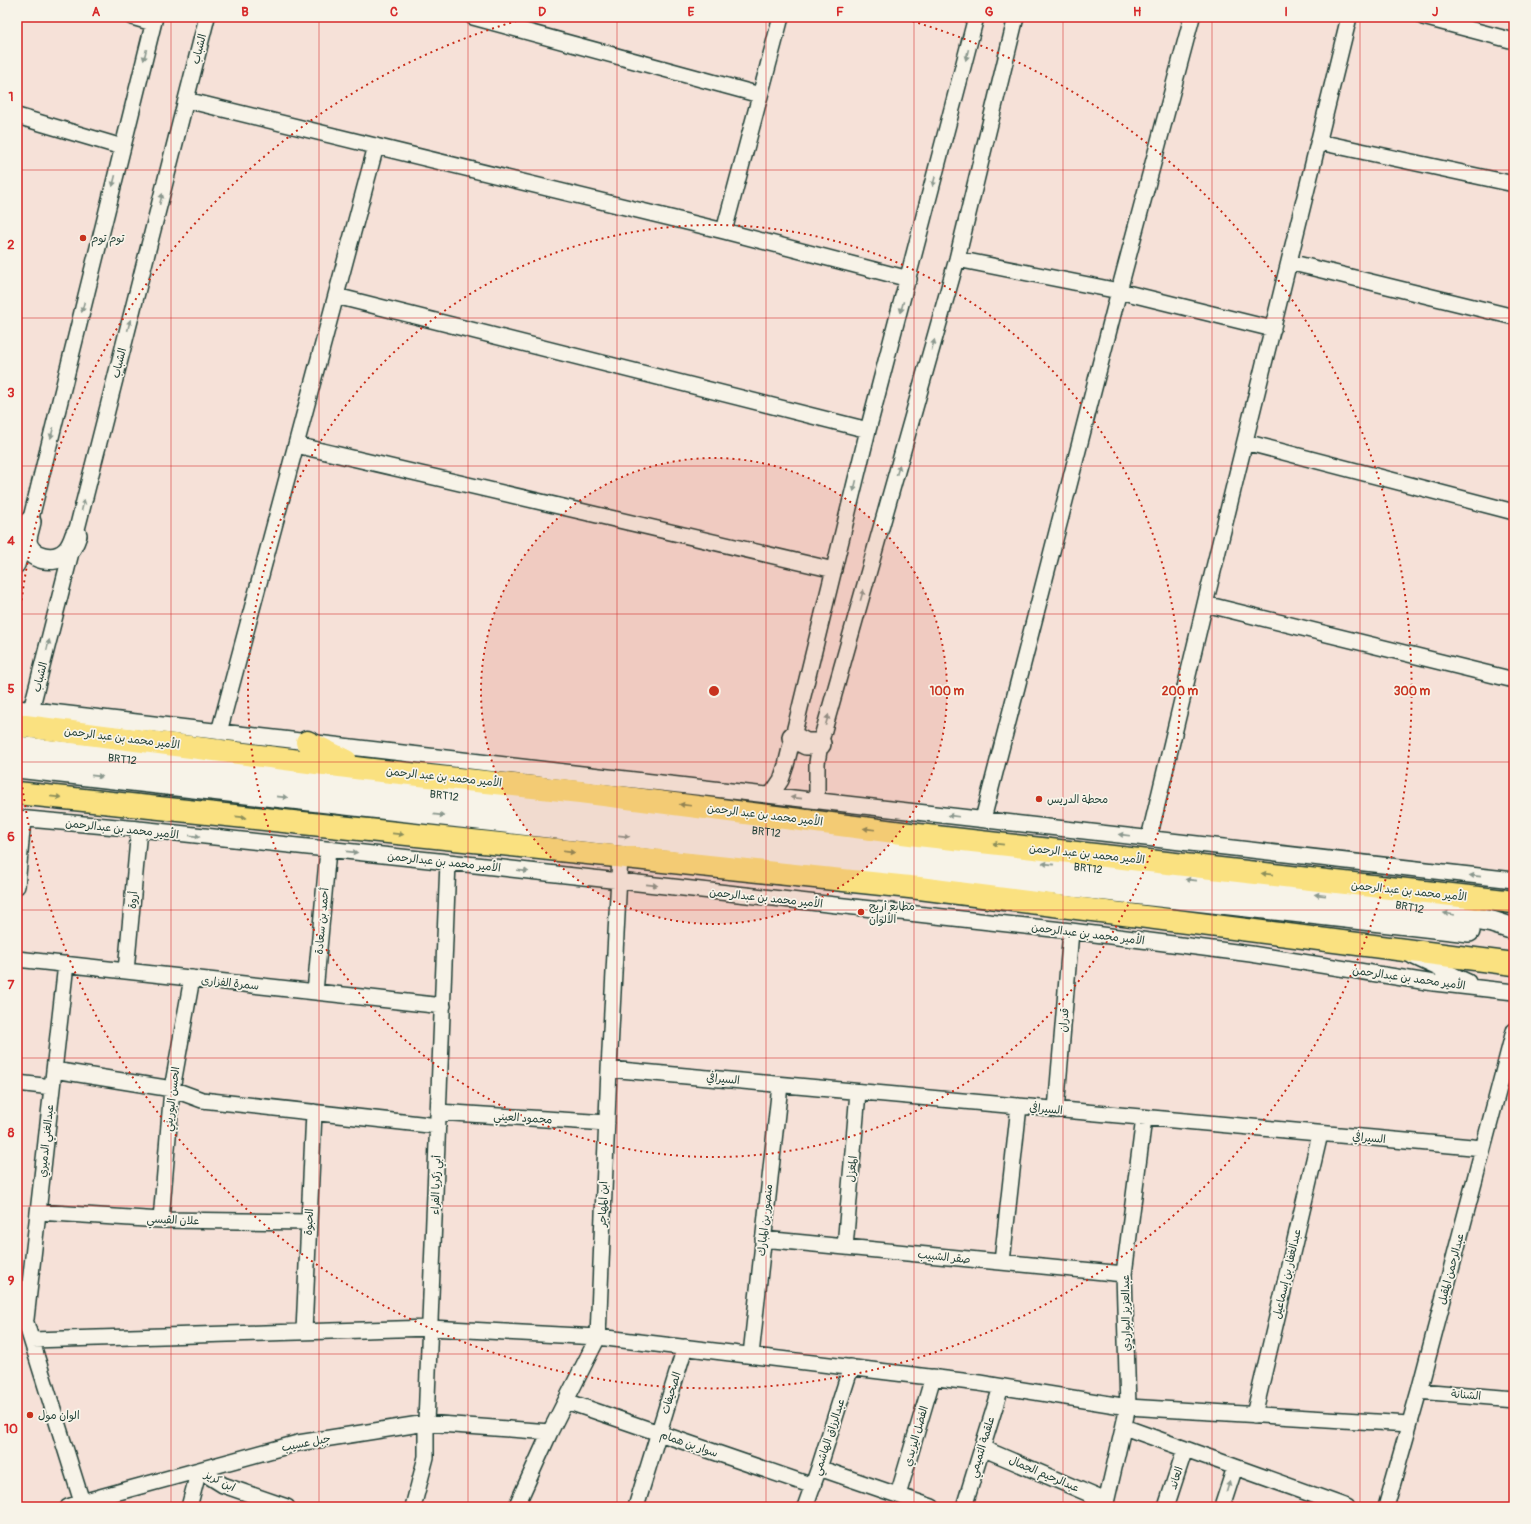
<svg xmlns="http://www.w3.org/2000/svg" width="1531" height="1524" font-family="Pangolin,'Playpen Sans Arabic',sans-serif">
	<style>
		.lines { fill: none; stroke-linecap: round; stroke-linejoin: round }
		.street-casing { stroke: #1f3d34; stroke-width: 18 }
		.secondary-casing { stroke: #1f3d34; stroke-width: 24 }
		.primary-casing { stroke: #1f3d34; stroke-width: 25 }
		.street { stroke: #f7f3e8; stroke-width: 15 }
		.secondary { stroke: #f7f3e8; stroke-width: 21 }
		.primary { stroke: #fae180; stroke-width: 22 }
		.oneway { fill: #8b988e }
		.oneway2 { fill: #8c8f5a }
		.grid { fill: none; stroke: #d62828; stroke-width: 1; stroke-opacity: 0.55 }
		.ring { fill: none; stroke: #c8321e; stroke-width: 2; stroke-dasharray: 2 4 }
		.poi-dot { fill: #c8321e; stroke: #f7f3e8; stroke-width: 1.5 }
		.labels { text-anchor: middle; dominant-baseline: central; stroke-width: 3.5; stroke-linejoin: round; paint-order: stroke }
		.street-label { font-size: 11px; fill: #1f3d34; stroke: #f7f3e8 }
		.poi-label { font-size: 11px; fill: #1f3d34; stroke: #f7f3e8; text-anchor: start }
		.centre { fill: #c8321e; stroke: #f7f3e8; stroke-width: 2 }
		.ring-label { font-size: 12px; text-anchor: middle; font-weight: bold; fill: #c8321e; stroke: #f7f3e8; stroke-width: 3.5; stroke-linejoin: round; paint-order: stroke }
		.neatline { fill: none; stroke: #d62828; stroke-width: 1.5 }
		.grid-label { font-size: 13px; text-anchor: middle; font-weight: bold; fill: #d62828 }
	</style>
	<rect width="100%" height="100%" fill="#f6e1d8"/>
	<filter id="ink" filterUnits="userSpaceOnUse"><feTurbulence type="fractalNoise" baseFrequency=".025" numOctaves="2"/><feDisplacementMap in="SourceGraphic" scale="8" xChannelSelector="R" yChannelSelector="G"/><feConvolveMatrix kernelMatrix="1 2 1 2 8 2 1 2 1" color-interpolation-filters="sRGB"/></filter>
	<g filter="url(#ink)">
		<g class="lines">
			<defs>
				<path id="street" d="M132 17 153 23
					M473 17 760 95
					M1423 17 1514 41
					M186 100 724 231 909 279
					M17 116 122 147
					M1319 142 1514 184
					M724 231 781 17
					M957 259 1119 291 1273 329
					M1289 262 1514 317
					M336 296 868 430
					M1245 442 1514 512
					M296 445 834 570
					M17 565 30 522 155 17
					M1205 604 1514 680
					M17 708 582 774 1514 880
					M31 710 207 17
					M219 732 376 146
					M771 795 781 780 786 765 868 430 976 17
					M817 800V763L820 744 957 259 1016 17
					M17 818 139 829 448 862 1071 931 1251 954 1434 983 1514 992
					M983 819 1119 291 1192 17
					M1149 838 1205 604 1349 17
					M17 886 23 819
					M1412 956 1468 982
					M17 959 443 1006
					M126 971 139 829
					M315 992 328 850
					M609 1069 1483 1148
					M54 1070 172 1089 202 1100 438 1126
					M17 1083 52 1087
					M1056 1110 1071 931
					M438 1112 607 1123
					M38 1212 161 1220 309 1222
					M161 1220 172 1089 192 978
					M763 1239 1124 1274
					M845 1247 858 1092
					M1002 1262 1019 1106
					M17 1294 82 1502
					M26 1319 66 964
					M304 1331 314 1112
					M32 1340 430 1328 598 1337 979 1383 1128 1407 1409 1424
					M751 1355 780 1085
					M1419 1391 1514 1399
					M566 1401 813 1486
					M1254 1415 1320 1134
					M1124 1427 1347 1507
					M982 1448 1106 1501
					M819 1468 932 1507
					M898 1495 933 1377
					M68 1507 82 1502 298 1443 426 1423 550 1432
					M189 1507 199 1470 223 1485 287 1507
					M413 1507 426 1457V1423L448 862
					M516 1507 550 1432 598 1337 609 1069 620 857
					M636 1507 685 1347
					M805 1507 819 1468 851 1367
					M964 1507 1001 1387
					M1105 1507 1128 1407 1124 1274 1144 1118
					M1166 1507 1185 1449
					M1222 1507 1235 1467
					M1386 1507 1419 1391 1514 1031"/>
				<g id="secondary">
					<path d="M30 522C29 527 26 535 26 541 28 559 55 564 67 552 71 548 74 541 76 535"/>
					<path d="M793 737 806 744H820"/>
					<path id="s1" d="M17 747 1372 900 1492 922 1514 929"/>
					<path d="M17 767 1469 931"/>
				</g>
				<path id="primary" d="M17 725 363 769 580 792 918 835 1514 902
					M307 742 346 761
					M17 793 919 888 1514 964"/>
			</defs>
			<!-- street casing -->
			<use href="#street" class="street-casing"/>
			<!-- secondary casing -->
			<use href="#secondary" class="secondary-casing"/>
			<!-- primary casing -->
			<use href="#primary" class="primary-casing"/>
			<!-- street -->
			<use href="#street" class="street"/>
			<!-- secondary -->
			<use href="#secondary" class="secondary"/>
			<!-- primary -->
			<use href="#primary" class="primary"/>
		</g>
		<!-- one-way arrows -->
		<defs><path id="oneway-solid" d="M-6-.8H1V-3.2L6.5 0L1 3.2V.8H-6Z"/></defs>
		<g class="oneway">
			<use href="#oneway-solid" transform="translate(145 55) rotate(104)"/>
			<use href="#oneway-solid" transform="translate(967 55) rotate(104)"/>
			<use href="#oneway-solid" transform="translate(114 181) rotate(104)"/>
			<use href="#oneway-solid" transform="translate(934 181) rotate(104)"/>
			<use href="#oneway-solid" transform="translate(161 199) rotate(-76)"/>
			<use href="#oneway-solid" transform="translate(83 307) rotate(104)"/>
			<use href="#oneway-solid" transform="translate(902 307) rotate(105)"/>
			<use href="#oneway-solid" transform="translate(129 325) rotate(-76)"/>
			<use href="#oneway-solid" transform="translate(933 345) rotate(-74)"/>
			<use href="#oneway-solid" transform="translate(52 433) rotate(104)"/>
			<use href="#oneway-solid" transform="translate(898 470) rotate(-74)"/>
			<use href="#oneway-solid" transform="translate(855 486) rotate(104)"/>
			<use href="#oneway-solid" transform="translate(83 505) rotate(-76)"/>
			<use href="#oneway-solid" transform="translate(862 595) rotate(-74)"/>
			<use href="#oneway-solid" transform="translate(48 645) rotate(-76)"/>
			<use href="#oneway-solid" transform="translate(827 720) rotate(-74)"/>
			<use href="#oneway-solid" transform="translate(97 776) rotate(6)"/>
			<use href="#oneway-solid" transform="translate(282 797) rotate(6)"/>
			<use href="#oneway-solid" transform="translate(796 798) rotate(-174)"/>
			<use href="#oneway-solid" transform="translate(439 815) rotate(6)"/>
			<use href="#oneway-solid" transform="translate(953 816) rotate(-173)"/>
			<use href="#oneway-solid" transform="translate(1124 835) rotate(-173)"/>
			<use href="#oneway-solid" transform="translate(195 836) rotate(6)"/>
			<use href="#oneway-solid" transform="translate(624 836) rotate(6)"/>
			<use href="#oneway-solid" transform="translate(352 852) rotate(6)"/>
			<use href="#oneway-solid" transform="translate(1048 864) rotate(-174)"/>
			<use href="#oneway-solid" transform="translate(523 871) rotate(7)"/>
			<use href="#oneway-solid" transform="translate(1475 876) rotate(-174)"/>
			<use href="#oneway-solid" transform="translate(1191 880) rotate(-174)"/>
			<use href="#oneway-solid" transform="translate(652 885) rotate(6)"/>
			<use href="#oneway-solid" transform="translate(1320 895) rotate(-174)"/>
			<use href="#oneway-solid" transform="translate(1449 914) rotate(-170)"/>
			<use href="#oneway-solid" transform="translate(1228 1487) rotate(-73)"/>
		</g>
		<g class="oneway2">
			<use href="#oneway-solid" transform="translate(56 797) rotate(6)"/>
			<use href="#oneway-solid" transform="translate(685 805) rotate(-173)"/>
			<use href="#oneway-solid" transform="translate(241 817) rotate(6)"/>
			<use href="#oneway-solid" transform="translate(869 829) rotate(-173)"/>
			<use href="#oneway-solid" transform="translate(398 834) rotate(6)"/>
			<use href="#oneway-solid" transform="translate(998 844) rotate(-174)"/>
			<use href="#oneway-solid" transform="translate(569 852) rotate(6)"/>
			<use href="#oneway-solid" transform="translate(1267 874) rotate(-174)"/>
		</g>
	</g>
	<!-- grid -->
	<path class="grid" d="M171 17V1507M319 17V1507M468 17V1507M617 17V1507M766 17V1507M914 17V1507M1063 17V1507M1212 17V1507M1360 17V1507M17 170H1514M17 318H1514M17 466H1514M17 614H1514M17 762H1514M17 910H1514M17 1058H1514M17 1206H1514M17 1354H1514"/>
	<!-- distance rings -->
	<circle cx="714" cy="691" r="233" fill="#c8321e" fill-opacity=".12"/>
	<g class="ring">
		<circle cx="714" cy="691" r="233"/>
		<circle cx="714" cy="691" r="466"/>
		<path d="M17 648A698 698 0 0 1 527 18M901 18A698 698 0 1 1 17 734"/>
	</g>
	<!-- markers -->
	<g class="poi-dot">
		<circle cx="83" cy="238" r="4"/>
		<circle cx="1039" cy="799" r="4"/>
		<circle cx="861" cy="912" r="4"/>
		<circle cx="30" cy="1415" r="4"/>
	</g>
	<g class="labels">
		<!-- street labels -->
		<g class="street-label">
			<text transform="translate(199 49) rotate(-76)">الشباب</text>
			<text transform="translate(119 363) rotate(-76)">الشباب</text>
			<text transform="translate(40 677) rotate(-76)">الشباب</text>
			<text transform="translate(122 738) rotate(7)">الأمير محمد بن عبد الرحمن</text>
			<text stroke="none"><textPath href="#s1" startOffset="106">BRT12</textPath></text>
			<text transform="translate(444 777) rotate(6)">الأمير محمد بن عبد الرحمن</text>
			<text stroke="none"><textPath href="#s1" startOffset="430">BRT12</textPath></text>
			<text transform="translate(765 815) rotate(7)">الأمير محمد بن عبد الرحمن</text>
			<text transform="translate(122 829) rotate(6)">الأمير محمد بن عبدالرحمن</text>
			<text stroke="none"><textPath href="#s1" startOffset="754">BRT12</textPath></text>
			<text transform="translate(1087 854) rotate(6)">الأمير محمد بن عبد الرحمن</text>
			<text transform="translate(444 862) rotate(6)">الأمير محمد بن عبدالرحمن</text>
			<text stroke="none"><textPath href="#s1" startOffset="1078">BRT12</textPath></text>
			<text transform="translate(1409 891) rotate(6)">الأمير محمد بن عبد الرحمن</text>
			<text transform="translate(766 898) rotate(6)">الأمير محمد بن عبدالرحمن</text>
			<text transform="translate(133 900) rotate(-85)">أروة</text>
			<text stroke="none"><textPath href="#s1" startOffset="1402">BRT12</textPath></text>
			<text transform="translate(322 921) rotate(-85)">أحمد بن سعادة</text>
			<text transform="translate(1088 934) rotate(7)">الأمير محمد بن عبدالرحمن</text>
			<text transform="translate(1409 978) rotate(8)">الأمير محمد بن عبدالرحمن</text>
			<text transform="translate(230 983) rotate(6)">سمرة الفزارى</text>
			<text transform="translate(1064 1020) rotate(-85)">قدران</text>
			<text transform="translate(723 1079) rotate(5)">السيرافي</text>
			<text transform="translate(172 1099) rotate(-83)">الحسن البوريني</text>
			<text transform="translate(1046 1109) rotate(5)">السيرافي</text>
			<text transform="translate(523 1118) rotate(4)">محمود العيني</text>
			<text transform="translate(1369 1138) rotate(5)">السيرافي</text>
			<text transform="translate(46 1141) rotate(-84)">عبدالغني الدميري</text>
			<text transform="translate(852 1169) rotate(-85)">المغزل</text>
			<text transform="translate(436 1185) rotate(-88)">أبي زكريا الفراء</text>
			<text transform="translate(603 1204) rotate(-88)">ابن المهاجر</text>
			<text transform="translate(173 1220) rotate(2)">علان القيسي</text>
			<text transform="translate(765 1220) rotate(-84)">منصور بن المبارك</text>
			<text transform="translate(309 1222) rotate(-87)">الحبوة</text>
			<text transform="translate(944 1257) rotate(6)">صقر الشبيب</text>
			<text transform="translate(1451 1269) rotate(-75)">عبدالرحمن المقبل</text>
			<text transform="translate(1287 1274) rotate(-77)">عبدالغفار بن إسماعيل</text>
			<text transform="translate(1126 1313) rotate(-91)">عبدالعزيز البواردي</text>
			<text transform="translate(671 1393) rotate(-73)">الصحيفات</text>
			<text transform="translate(1466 1395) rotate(5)">الشنانة</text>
			<text transform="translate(916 1436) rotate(-74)">الفضل اليزيدي</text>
			<text transform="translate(829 1437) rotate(-72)">عبدالرزاق الهاشمي</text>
			<text transform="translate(306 1443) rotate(-11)">جبل عسيب</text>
			<text transform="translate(689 1444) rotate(19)">سوار بن همام</text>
			<text transform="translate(982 1447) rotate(-73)">علقمة التميمي</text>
			<text transform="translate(1044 1474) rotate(23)">عبدالرحيم الجمال</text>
			<text transform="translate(1176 1478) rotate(-72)">العاند</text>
			<text transform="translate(220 1481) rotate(27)">ابن كريز</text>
		</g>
		<!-- poi labels -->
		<g class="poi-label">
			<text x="91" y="238">توم توم</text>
			<text x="1047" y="799">محطة الدريس</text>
			<text x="869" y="906">مطابع أريج<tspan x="869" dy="13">الألوان</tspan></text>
			<text x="38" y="1415">الوان مول</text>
		</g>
	</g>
	<circle cx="714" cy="691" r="6" class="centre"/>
	<g class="ring-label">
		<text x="947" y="695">100 m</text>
		<text x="1180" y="695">200 m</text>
		<text x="1412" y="695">300 m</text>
	</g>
	<!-- margin -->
	<rect width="1531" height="1524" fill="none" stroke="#f7f3e8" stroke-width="44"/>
	<rect x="22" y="22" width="1487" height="1480" class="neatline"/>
	<g class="grid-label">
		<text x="96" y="16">A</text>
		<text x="245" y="16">B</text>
		<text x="394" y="16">C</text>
		<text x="542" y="16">D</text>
		<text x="691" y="16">E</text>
		<text x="840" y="16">F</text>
		<text x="989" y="16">G</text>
		<text x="1137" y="16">H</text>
		<text x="1286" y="16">I</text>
		<text x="1435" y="16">J</text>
		<text x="11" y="101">1</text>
		<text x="11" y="249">2</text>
		<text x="11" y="397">3</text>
		<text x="11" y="545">4</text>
		<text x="11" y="693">5</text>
		<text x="11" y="841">6</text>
		<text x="11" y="989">7</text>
		<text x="11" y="1137">8</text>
		<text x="11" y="1285">9</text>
		<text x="11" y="1433">10</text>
	</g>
</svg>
